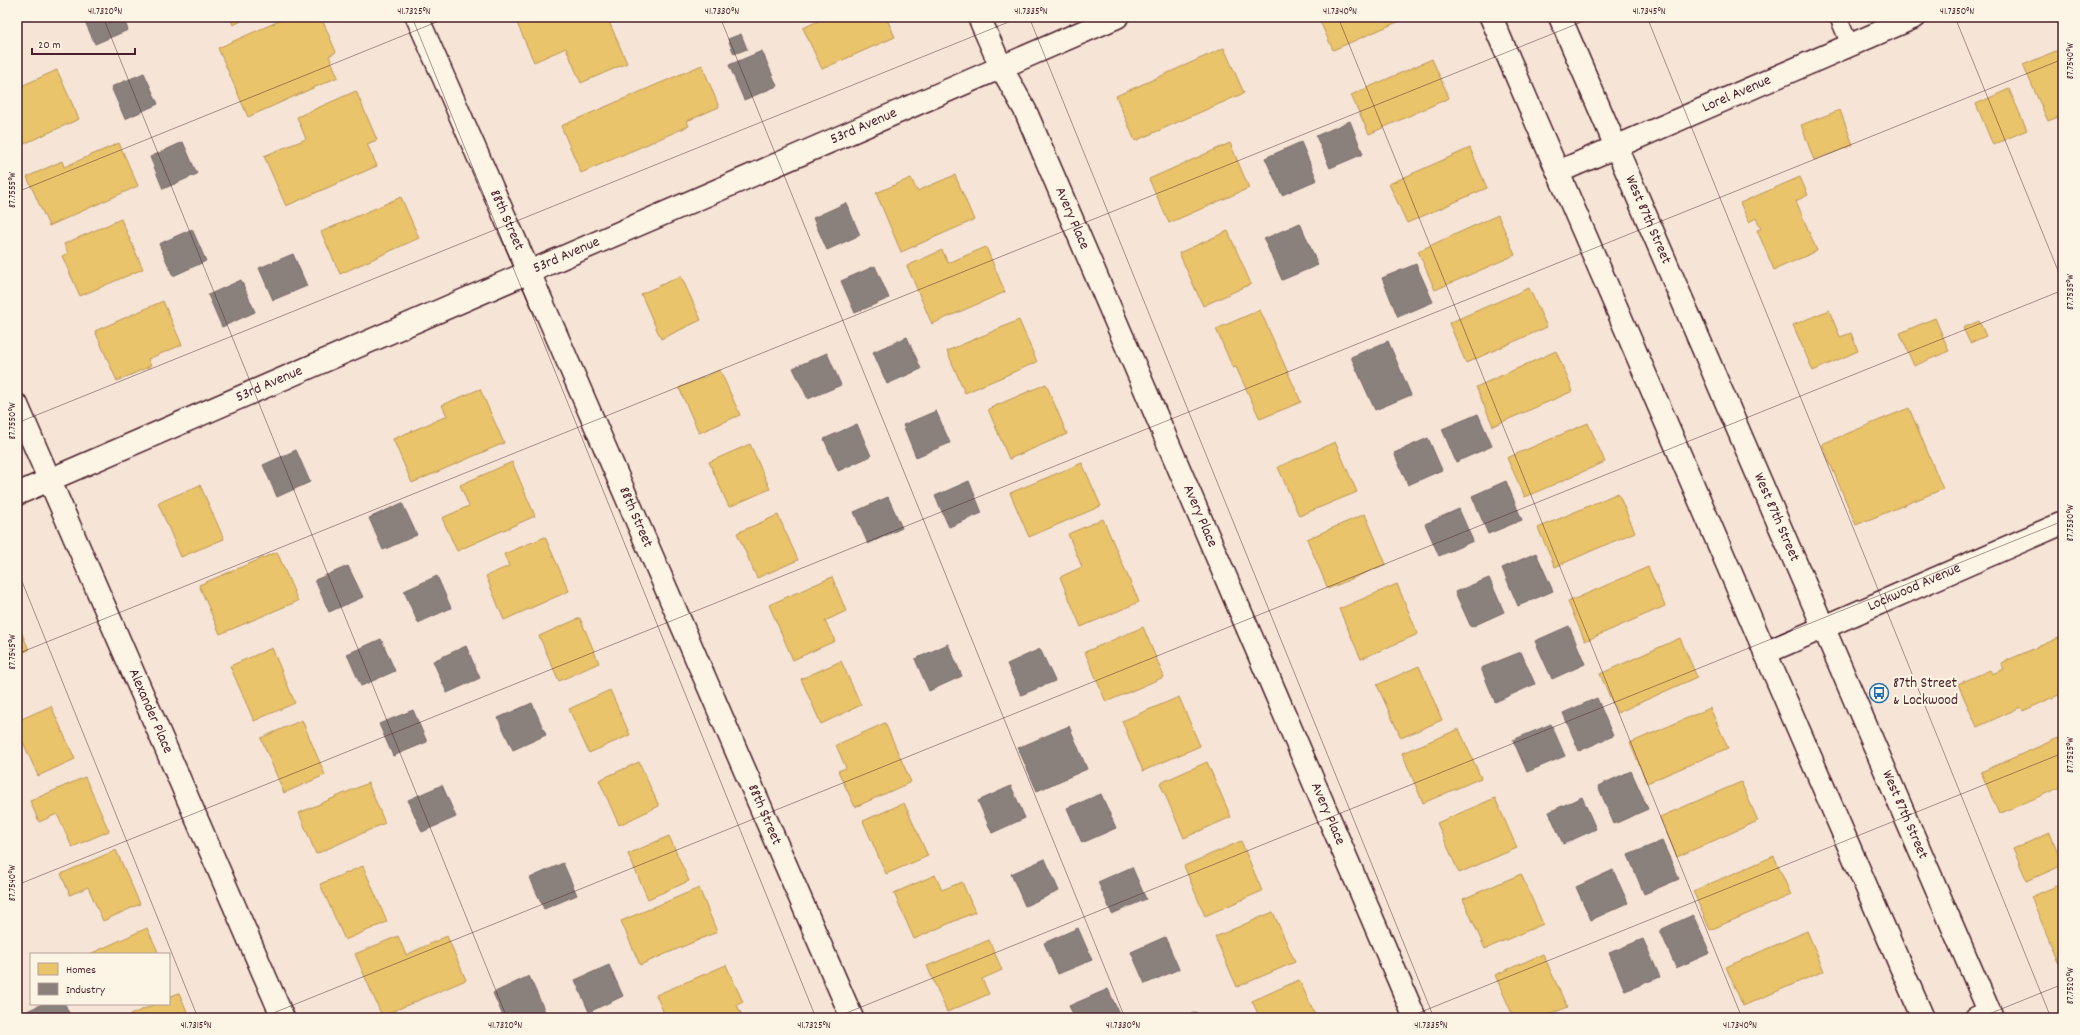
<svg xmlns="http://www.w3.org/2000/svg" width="2080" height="1035" font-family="Dekko,sans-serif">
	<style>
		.homes { fill: #e9c46a; stroke: #b99257 }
		.industry { fill: #8a817c; stroke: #776464 }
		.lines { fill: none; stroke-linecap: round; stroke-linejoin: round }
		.lane-casing { stroke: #4a1f2b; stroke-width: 19 }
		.street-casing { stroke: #4a1f2b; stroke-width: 25 }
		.secondary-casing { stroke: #4a1f2b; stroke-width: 25 }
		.lane { stroke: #fcf5e5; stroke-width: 16 }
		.street { stroke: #fcf5e5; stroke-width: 22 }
		.secondary { stroke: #fcf5e5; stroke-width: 22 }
		.ticks { fill: none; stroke: #4a1f2b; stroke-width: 1; stroke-opacity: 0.45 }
		.labels { text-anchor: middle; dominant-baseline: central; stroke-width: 4; stroke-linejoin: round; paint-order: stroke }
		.street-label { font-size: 15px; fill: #4a1f2b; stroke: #fcf5e5 }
		.poi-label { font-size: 15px; fill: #4a1f2b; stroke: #fcf5e5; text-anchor: start }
		.neatline { fill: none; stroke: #4a1f2b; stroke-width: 1.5 }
		.ticks-label { font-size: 10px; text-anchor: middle; fill: #4a1f2b }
	</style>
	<rect width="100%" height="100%" fill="#f6e5d7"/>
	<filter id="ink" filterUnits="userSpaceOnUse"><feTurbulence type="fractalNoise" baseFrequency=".025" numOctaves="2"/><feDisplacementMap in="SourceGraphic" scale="8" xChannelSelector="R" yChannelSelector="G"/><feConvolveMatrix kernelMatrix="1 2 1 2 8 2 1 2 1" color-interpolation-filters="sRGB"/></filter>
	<g filter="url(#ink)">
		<!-- homes -->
		<path class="homes" d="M230 17H250L233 25Z
			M288 17H321L336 52 329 56 338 77 248 117 218 48Z
			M532 17H607L627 63 581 83 566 48 534 62 517 23Z
			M827 17H886L895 37 822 69 803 28Z
			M1318 17H1409L1333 50Z
			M1659 17H1671L1661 21Z
			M1224 48 1244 93 1135 141 1116 96Z
			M2063 48V115L2048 121 2023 65Z
			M1432 59 1449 98 1369 134 1351 95Z
			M702 65 719 107 687 121 689 126 581 173 561 126Z
			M57 70 79 119 17 147V88Z
			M2009 89 2027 130 1993 145 1976 104Z
			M356 91 377 140 367 144 377 166 286 206 264 156 306 139 297 117Z
			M1840 110 1853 145 1814 160 1801 125Z
			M119 143 138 186 49 226 27 177 62 161 64 167Z
			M1230 143 1249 188 1169 223 1149 179Z
			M1470 148 1487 188 1407 223 1389 184Z
			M955 175 974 220 901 252 876 193 911 178 917 191Z
			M1800 177 1808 195 1796 201 1817 251 1774 270 1757 230 1761 229 1756 218 1749 222 1740 203Z
			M401 197 419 238 340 274 321 232Z
			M1498 215 1515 255 1435 290 1418 251Z
			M121 219 143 269 80 296 62 256 68 253 64 244Z
			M1228 231 1251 284 1203 306 1179 253Z
			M986 247 1005 292 932 324 907 266 942 250 948 263Z
			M681 276 701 320 661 339 641 294Z
			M1529 288 1547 327 1466 363 1449 323Z
			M163 301 182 345 148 359 151 366 117 381 95 331Z
			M1260 310 1301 402 1260 419 1236 367 1233 368 1216 329Z
			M1829 310 1840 337 1851 333 1858 351 1813 371 1793 325Z
			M1935 318 1949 351 1914 366 1900 333Z
			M1019 320 1037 362 965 393 947 351Z
			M1979 321 1986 336 1970 343 1963 328Z
			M1556 351 1573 391 1493 426 1476 387Z
			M720 370 740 415 699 433 679 388Z
			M1046 384 1067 434 1009 459 988 409Z
			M480 389 504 443 412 483 393 439 447 416 442 405Z
			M1909 408 1943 489 1856 525 1822 444Z
			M1588 423 1605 462 1525 497 1507 458Z
			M1335 442 1357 492 1299 516 1278 467Z
			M750 444 770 489 729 507 709 462Z
			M512 462 535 516 457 551 442 518 469 506 460 485Z
			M1082 463 1101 506 1029 537 1010 493Z
			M200 485 224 539 181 557 158 503Z
			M1618 493 1635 532 1555 567 1538 528Z
			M1365 514 1386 564 1328 589 1307 539Z
			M778 515 798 560 757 578 737 533Z
			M1103 519 1139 602 1081 627 1060 577 1082 567 1068 534Z
			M545 537 569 591 504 620 486 576 509 566 504 554Z
			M277 552 298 601 220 634 199 585Z
			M1648 567 1665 606 1585 641 1568 602Z
			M832 577 846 611 825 621 835 641 793 660 769 605Z
			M1397 584 1418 634 1361 659 1339 609Z
			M580 618 599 663 559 681 539 636Z
			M17 622 29 650 17 655Z
			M1143 627 1164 677 1106 702 1085 652Z
			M2063 636V693L2023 711 2021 707 1977 727 1958 684 1990 670 1992 674 2004 669 2001 663Z
			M1680 638 1697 677 1617 713 1600 674Z
			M272 648 295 703 254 721 230 666Z
			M841 661 861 705 821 724 801 679Z
			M1419 666 1442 720 1401 738 1377 685Z
			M610 690 630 735 589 753 569 709Z
			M1179 697 1200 746 1143 771 1122 721Z
			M51 706 75 759 38 776 23 742 17 745V721Z
			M1710 708 1728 748 1647 783 1630 743Z
			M302 720 325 775 284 793 261 738Z
			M885 723 911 782 855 807 838 771 846 768 836 745Z
			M1459 729 1481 778 1423 803 1402 753Z
			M2063 736V786L1999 814 1981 772Z
			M639 762 659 806 619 825 599 780Z
			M1207 762 1231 817 1184 838 1160 783Z
			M85 777 109 831 72 847 57 814 39 822 30 801Z
			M1741 782 1758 821 1677 857 1660 817Z
			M368 783 385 823 316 854 299 813Z
			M1495 798 1517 848 1459 873 1437 823Z
			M904 803 928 856 886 874 863 821Z
			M2050 833 2063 865 2027 881 2013 849Z
			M669 836 689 881 648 899 628 854Z
			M1241 841 1262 891 1205 916 1184 866Z
			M116 850 140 904 103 921 88 887 70 895 61 874Z
			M1774 856 1791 895 1710 930 1693 891Z
			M363 866 387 922 345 940 320 884Z
			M1521 874 1543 924 1485 949 1463 899Z
			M935 875 942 890 962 882 975 912 914 939 894 893Z
			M2063 883V973L2031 897Z
			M699 888 717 932 640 965 621 921Z
			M1273 912 1295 962 1237 987 1215 937Z
			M147 928 159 954H90Z
			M1807 931 1824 971 1743 1006 1726 967Z
			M398 936 406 955 447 936 466 980 382 1016 355 954Z
			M989 940 1002 970 982 979 989 994 947 1012 927 966Z
			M1543 954 1567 1007 1541 1018H1514L1495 975Z
			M726 965 743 1002 737 1005 743 1018H666L656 995Z
			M1299 980 1317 1018H1260L1252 1001Z
			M179 993 190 1018H131L130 1015 155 1004H169V997Z"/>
		<!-- industry -->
		<path class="industry" d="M83 17H123L128 30 95 44Z
			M741 34 747 49 734 54 728 39Z
			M762 51 777 86 744 100 729 65Z
			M144 73 158 104 125 119 111 87Z
			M1350 121 1363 154 1330 168 1316 136Z
			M183 142 197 174 163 189 150 157Z
			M1301 142 1317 180 1282 195 1265 158Z
			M846 203 860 235 827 250 813 218Z
			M1300 223 1318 265 1282 280 1264 239Z
			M192 229 206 261 173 276 159 244Z
			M293 254 307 286 273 300 259 268Z
			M1416 264 1433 302 1398 317 1382 278Z
			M875 266 889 298 855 313 841 281Z
			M241 280 255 312 222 327 208 295Z
			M907 337 921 369 887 384 873 352Z
			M1388 341 1411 395 1375 410 1351 357Z
			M827 353 841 385 808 399 793 368Z
			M936 411 950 443 916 457 903 425Z
			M1478 414 1492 446 1456 462 1442 429Z
			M857 424 871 456 838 471 824 439Z
			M1428 438 1442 470 1408 485 1394 453Z
			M296 450 310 482 277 497 263 465Z
			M969 481 982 513 949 527 935 496Z
			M1506 481 1522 520 1488 534 1472 496Z
			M888 497 902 528 868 544 854 512Z
			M402 503 417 535 383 550 369 518Z
			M1459 509 1473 541 1439 556 1425 524Z
			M1536 553 1553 591 1518 606 1502 568Z
			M348 566 363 597 329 612 315 580Z
			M437 576 451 608 418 623 404 591Z
			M1489 578 1504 612 1471 627 1455 592Z
			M1569 626 1585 664 1552 679 1535 641Z
			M381 639 395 671 361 686 347 654Z
			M948 644 962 676 929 691 915 659Z
			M466 646 480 678 447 693 433 661Z
			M1040 649 1055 681 1021 695 1007 664Z
			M1521 652 1535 684 1495 702 1481 668Z
			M1597 698 1613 736 1579 751 1563 713Z
			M532 703 546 735 513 750 498 718Z
			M413 710 427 742 393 756 379 724Z
			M1551 724 1565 756 1527 772 1513 740Z
			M1069 726 1087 769 1037 791 1018 748Z
			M1631 771 1648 809 1614 824 1598 786Z
			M442 785 456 817 422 832 408 800Z
			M1011 786 1025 818 992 833 978 801Z
			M1101 794 1116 828 1082 843 1067 808Z
			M1582 797 1596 829 1563 844 1549 812Z
			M1662 841 1679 879 1644 894 1628 855Z
			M1045 859 1059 891 1025 906 1011 874Z
			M563 863 577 895 544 909 530 878Z
			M1132 867 1146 899 1112 914 1098 882Z
			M1613 870 1628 903 1591 920 1576 887Z
			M1693 915 1710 953 1676 968 1660 930Z
			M1078 928 1092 960 1058 974 1044 943Z
			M1165 937 1179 969 1145 984 1131 952Z
			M1643 939 1660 977 1625 991 1609 953Z
			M609 965 623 996 589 1012 575 980Z
			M529 976 548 1018H504L493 993Z
			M1108 989 1121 1018H1075L1069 1006Z
			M42 1004H65L71 1018H28L25 1012Z
			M1196 1012 1199 1018H1183Z"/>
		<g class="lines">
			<defs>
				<path id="lane" d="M1838 17 1850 45"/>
				<g id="street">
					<path id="s1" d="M417 17 529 272 852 1018"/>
					<path id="s2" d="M979 17 1001 67 1025 110 1415 1018"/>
					<path id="s3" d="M1558 172 1915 17"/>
					<path id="s4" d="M17 405 283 1018"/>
					<path id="s5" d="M17 494 1117 17"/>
					<path id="s6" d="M1765 653 2063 523"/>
					<path d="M1976 1018 1989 1012"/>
				</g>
				<g id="secondary">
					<path d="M1491 17 1923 1018"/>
					<path id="s7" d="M1560 17 1992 1018"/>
				</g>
			</defs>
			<!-- lane casing -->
			<use href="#lane" class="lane-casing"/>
			<!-- street casing -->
			<use href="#street" class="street-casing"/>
			<!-- secondary casing -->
			<use href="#secondary" class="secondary-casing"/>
			<!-- lane -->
			<use href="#lane" class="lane"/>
			<!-- street -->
			<use href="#street" class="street"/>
			<!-- secondary -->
			<use href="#secondary" class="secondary"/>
		</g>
	</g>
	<!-- ticks -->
	<path class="ticks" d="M103 17 507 1018M412 17 816 1018M720 17 1125 1018M1029 17 1434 1018M1338 17 1742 1018M1647 17 2051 1018M1955 17 2063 283M17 192 449 17M17 423 1021 17M17 569 198 1018M17 654 1594 17M17 885 2063 59M261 1018 2063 290M834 1018 2063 521M1406 1018 2063 753M1979 1018 2063 984"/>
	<!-- icons -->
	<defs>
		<symbol id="bus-ring" viewBox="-11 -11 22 22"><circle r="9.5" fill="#fcf5e5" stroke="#1f6fb2" stroke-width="1.5"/><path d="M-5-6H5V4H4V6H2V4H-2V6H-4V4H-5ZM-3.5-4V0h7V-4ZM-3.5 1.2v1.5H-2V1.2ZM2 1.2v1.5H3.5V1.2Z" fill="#1f6fb2"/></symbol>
	</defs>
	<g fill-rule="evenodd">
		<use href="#bus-ring" x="1868" y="682" width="22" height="22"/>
	</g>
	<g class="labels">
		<!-- street labels -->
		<g class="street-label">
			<text stroke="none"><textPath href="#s3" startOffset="195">Lorel Avenue</textPath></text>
			<text stroke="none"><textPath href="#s5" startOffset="923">53rd Avenue</textPath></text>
			<text stroke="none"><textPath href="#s2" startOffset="222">Avery Place</textPath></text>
			<text stroke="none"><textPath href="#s1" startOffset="222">88th Street</textPath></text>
			<text stroke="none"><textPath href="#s7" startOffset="221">West 87th Street</textPath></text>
			<text stroke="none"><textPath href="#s5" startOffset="599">53rd Avenue</textPath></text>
			<text stroke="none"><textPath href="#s5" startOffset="275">53rd Avenue</textPath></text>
			<text stroke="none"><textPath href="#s2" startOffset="546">Avery Place</textPath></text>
			<text stroke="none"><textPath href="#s1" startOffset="546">88th Street</textPath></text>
			<text stroke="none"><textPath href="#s7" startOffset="545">West 87th Street</textPath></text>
			<text stroke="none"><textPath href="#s6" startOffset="163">Lockwood Avenue</textPath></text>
			<text stroke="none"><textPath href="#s4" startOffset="334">Alexander Place</textPath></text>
			<text stroke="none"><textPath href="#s2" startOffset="870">Avery Place</textPath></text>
			<text stroke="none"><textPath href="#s1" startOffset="870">88th Street</textPath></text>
			<text stroke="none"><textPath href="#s7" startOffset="869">West 87th Street</textPath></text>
		</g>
		<!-- poi labels -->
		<g class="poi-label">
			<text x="1893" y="684">87th Street<tspan x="1893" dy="17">&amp; Lockwood</tspan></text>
		</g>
	</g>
	<!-- margin -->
	<rect width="2080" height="1035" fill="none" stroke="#fcf5e5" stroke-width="44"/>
	<!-- legend -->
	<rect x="30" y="953" width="140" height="52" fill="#fcf5e5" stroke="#b59f9b"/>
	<rect x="38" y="963" width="20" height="12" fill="#e9c46a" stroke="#b59f9b"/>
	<text x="66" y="973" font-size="12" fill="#4a1f2b">Homes</text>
	<rect x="38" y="983" width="20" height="12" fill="#8a817c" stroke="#b59f9b"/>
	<text x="66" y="993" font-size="12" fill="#4a1f2b">Industry</text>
	<!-- scale -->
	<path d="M32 48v6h103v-6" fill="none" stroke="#4a1f2b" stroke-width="2"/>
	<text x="38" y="48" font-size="12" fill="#4a1f2b" stroke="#fcf5e5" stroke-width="3" paint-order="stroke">20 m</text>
	<rect x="22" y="22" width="2036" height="991" class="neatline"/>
	<g class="ticks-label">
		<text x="105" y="14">41.7320°N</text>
		<text x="414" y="14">41.7325°N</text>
		<text x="722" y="14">41.7330°N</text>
		<text x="1031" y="14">41.7335°N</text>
		<text x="1340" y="14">41.7340°N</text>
		<text x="1649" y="14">41.7345°N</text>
		<text x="1957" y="14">41.7350°N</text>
		<text transform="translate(2069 61) rotate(-90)" y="4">87.7540°W</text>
		<text transform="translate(11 190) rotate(-90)" y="4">87.7555°W</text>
		<text transform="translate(2069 292) rotate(-90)" y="4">87.7535°W</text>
		<text transform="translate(11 421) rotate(-90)" y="4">87.7550°W</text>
		<text transform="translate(2069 523) rotate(-90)" y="4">87.7530°W</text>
		<text transform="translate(11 652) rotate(-90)" y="4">87.7545°W</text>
		<text transform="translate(2069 755) rotate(-90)" y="4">87.7525°W</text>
		<text transform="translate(11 883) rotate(-90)" y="4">87.7540°W</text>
		<text transform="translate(2069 986) rotate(-90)" y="4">87.7520°W</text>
		<text x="196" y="1028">41.7315°N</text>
		<text x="505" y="1028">41.7320°N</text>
		<text x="814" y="1028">41.7325°N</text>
		<text x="1123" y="1028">41.7330°N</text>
		<text x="1431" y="1028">41.7335°N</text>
		<text x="1740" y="1028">41.7340°N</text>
	</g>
</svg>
